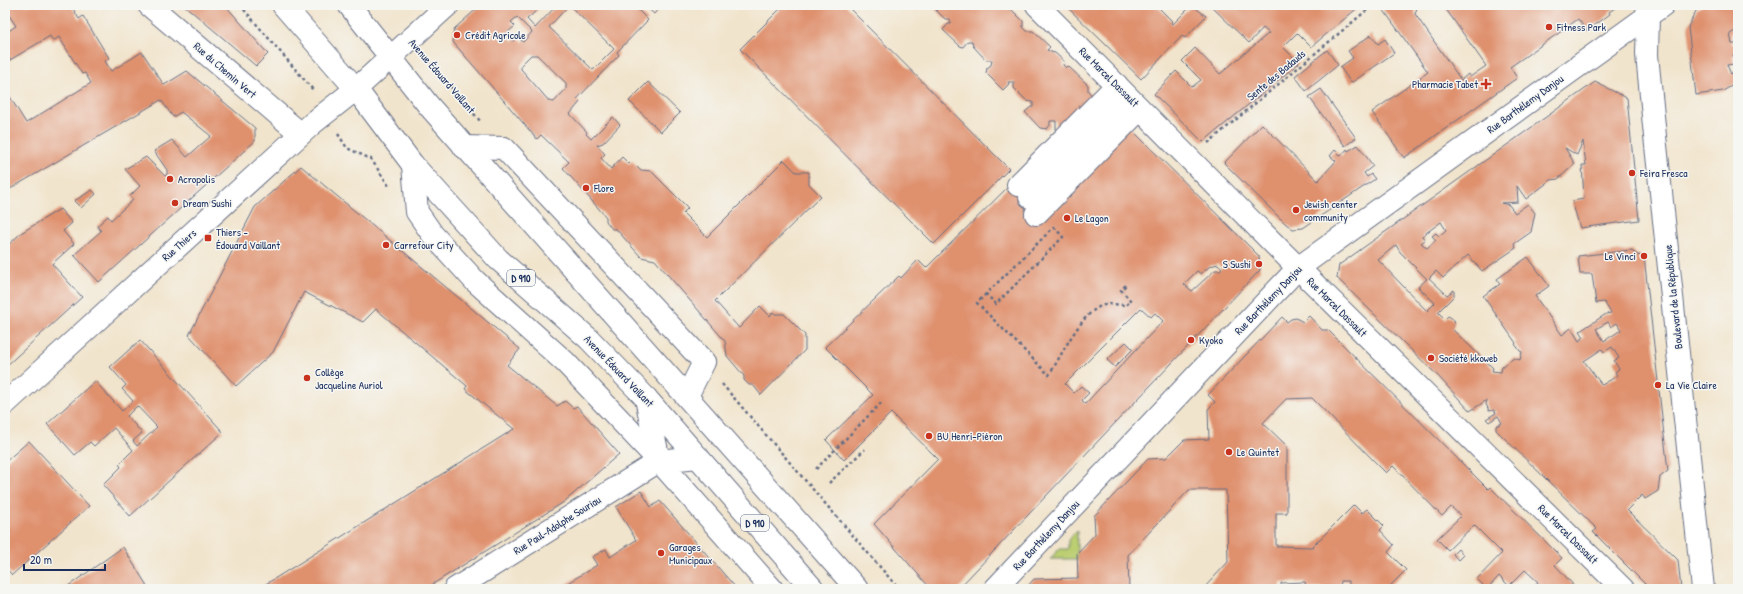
<svg xmlns="http://www.w3.org/2000/svg" width="1743" height="594" font-family="'Patrick Hand',sans-serif">
	<style>
		.green { fill: #bbce71; stroke: #6b7e68 }
		.building { fill: #df906d; fill-rule: evenodd }
		.lines { fill: none; stroke-linecap: round; stroke-linejoin: round }
		.minor-casing { stroke: #666e84; stroke-width: 24 }
		.major-casing { stroke: #666e84; stroke-width: 24 }
		.path { stroke: #666e84; stroke-width: 2.5; stroke-dasharray: 3 3; stroke-linecap: butt }
		.minor { stroke: #fff; stroke-width: 22 }
		.major { stroke: #fff; stroke-width: 22 }
		.poi-dot { fill: #c8321e; stroke: #f6f6f2; stroke-width: 1.5 }
		.labels { text-anchor: middle; dominant-baseline: central; stroke-width: 3; stroke-linejoin: round; paint-order: stroke }
		.shield { fill: #f6f6f2; stroke: #5d6b8a; stroke-width: 1 }
		.shield-label { font-size: 10px; font-weight: bold; fill: #1b2f5e }
		.poi-label { font-size: 11px; fill: #1b2f5e; stroke: #f6f6f2; text-anchor: start }
		.street-label { font-size: 11px; fill: #1b2f5e; stroke: #f6f6f2 }
	</style>
	<rect width="100%" height="100%" fill="#f6f6f2"/>
	<filter id="ink" filterUnits="userSpaceOnUse"><feTurbulence type="fractalNoise" baseFrequency=".025" numOctaves="2"/><feDisplacementMap in="SourceGraphic" scale="8" xChannelSelector="R" yChannelSelector="G"/><feConvolveMatrix kernelMatrix="1 2 1 2 8 2 1 2 1" color-interpolation-filters="sRGB"/></filter>
	<filter id="wash" filterUnits="userSpaceOnUse"><feTurbulence type="fractalNoise" baseFrequency=".012" numOctaves="4" result="noise"/><feDisplacementMap in="SourceGraphic" scale="16" xChannelSelector="R" yChannelSelector="G"/><feGaussianBlur stdDeviation="0.9" result="paint"/><feColorMatrix in="noise" values="0 0 0 0 0 0 0 0 0 0 0 0 0 0 0 0 0 1.4 0 .05"/><feComposite in="paint" operator="in"/></filter>
	<g filter="url(#wash)">
		<rect width="100%" height="100%" fill="#f1e4cc"/>
		<!-- green -->
		<path class="green" d="M1077 530V559H1050L1059 549H1068V540Z"/>
		<g id="blocks">
			<!-- building -->
			<path class="building" d="M5 5H71L79 19 83 16 109 58 105 61 111 71 142 52 164 85 187 71 255 128V141L99 282 74 255 101 231 97 226 108 216 111 220 133 200 130 196 140 186 125 169 146 157 165 176 167 174V170L154 151 172 140 187 157 211 136 181 112 173 117 161 100 5 192V89L26 123 91 83 85 73 82 74 59 37 53 41 50 36 5 63V33L16 26 5 9Z
				M184 5H225L268 54 256 66Z
				M481 5H543L527 19 535 28 557 5H609L612 9 616 5H633L648 20 617 52 619 55 577 99 580 102 570 114 587 132 586 134 591 139 613 117 620 125 603 143 597 145 605 154 601 158 611 169 622 157 629 164 632 161 641 170 651 171 688 208 683 213 707 237 784 160 796 172H809V184L821 196 715 301 739 328 760 306 770 316 773 312 775 314H784L805 335V350L761 395 753 385H749L744 380V376L727 356 725 341 655 260 641 257 616 229H612L606 221V217L563 168 569 162 541 135 537 139 453 42 454 29ZM569 5 614 49 593 70 549 27ZM517 17 532 32 523 42 517 37 513 41 507 36V33L515 26 511 22ZM531 55H537L566 83V89L554 102 549 101 521 69V65Z
				M644 5H662L654 14Z
				M784 5H846L1009 169 934 244 740 49Z
				M931 5H1001L1005 9H1011L1023 21V27L1027 31H1033L1050 47 1047 50 1051 52 1055 53 1064 61 1063 65 1066 68 1068 66 1088 85V91L1096 100 1061 135 1056 129V121H1050V125L1047 129 1040 128 1025 112 1031 107H1033V102L1027 101 1014 88V82H1008L1009 84 1003 90 986 73 987 68 991 65 992 60H986L973 46 972 41H968L963 47 960 46 943 30 948 24H951L950 19H945Z
				M1065 5H1158L1155 8 1158 7 1172 21 1171 23 1173 24 1192 5 1206 16 1185 38 1182 36 1141 79Z
				M1210 5H1240L1242 7 1244 5H1361L1311 47 1297 33 1283 47 1299 63 1203 142 1154 94 1176 71 1192 87 1201 80 1182 61 1195 48 1220 74 1269 33 1263 28 1249 43Z
				M1380 5H1418L1415 14 1461 80 1468 74 1470 77 1486 66 1443 5H1615V8L1609 12 1610 14 1587 31 1578 19 1563 30 1510 67 1517 78 1404 158 1372 112 1428 72Z
				M1703 5H1738V29L1730 34 1732 44H1735L1738 46V53L1733 55 1734 64 1727 65 1731 74 1734 71 1738 77V82L1723 91 1696 95 1688 27 1697 9Z
				M1371 35 1378 44 1385 39 1394 53 1351 83 1340 67 1353 58 1348 51Z
				M1327 50 1338 65 1306 91 1295 76Z
				M648 82 680 113 661 132 629 101Z
				M1595 82 1627 98 1639 220 1580 228 1572 201 1584 199 1582 165H1586L1583 141 1577 155 1565 148 1575 164 1558 179 1551 180 1526 199 1517 186 1518 202 1501 203 1509 205 1515 213 1528 204 1535 213 1531 232 1514 244 1516 248 1482 271 1468 255 1443 278 1436 271 1429 278 1447 295 1454 290V296L1438 312 1445 319 1448 316 1450 317 1455 321 1452 329 1493 368 1492 371 1501 372 1502 366 1514 358 1520 360 1522 352 1520 351 1515 344 1516 343 1483 296 1500 284 1497 279 1528 257 1549 286 1535 296 1562 335 1571 328 1579 341 1584 337 1580 331 1606 314 1611 313 1604 302 1596 303 1592 274H1580L1578 256 1632 250 1637 255 1644 256 1668 471 1660 477 1658 491 1645 499 1642 495 1627 510 1678 560 1681 589H1650L1593 532 1597 529 1496 430V426L1502 423 1498 416 1489 422 1486 419 1496 413 1494 410 1489 411 1486 404 1487 400 1470 411 1438 376 1337 278 1339 265ZM1441 222 1446 230 1439 236 1436 233 1432 236 1436 240 1427 248 1421 243 1425 240 1422 236ZM1396 245 1400 252 1427 279 1418 287 1435 303 1427 311 1378 260ZM1608 322 1611 327 1617 323 1621 330 1604 341 1596 329ZM1612 347 1619 358 1614 361 1619 369 1615 372 1617 376 1602 385 1584 361 1602 349 1604 352Z
				M1321 89 1356 138 1345 146 1309 97Z
				M1119 117 1259 256 1260 270 958 589H931L874 524 938 459 891 413 844 460 826 440 873 395 825 347 899 276 901 278 918 260 926 268 1014 181ZM1218 264 1222 268 1220 270H1215L1192 291 1184 284 1197 271 1201 274 1210 266ZM1141 308 1151 317 1155 313 1163 321 1085 404 1082 400 1089 393 1081 386 1074 393 1065 384Z
				M1262 124 1318 181 1336 161 1330 156 1335 150 1341 156 1347 149 1348 151 1358 145 1373 166 1364 173 1367 177 1371 174 1375 179 1303 228 1293 229 1286 224 1224 163Z
				M301 166 520 349 507 365 557 406 565 401 573 408 577 406 619 454 564 502 425 589H258L514 429 465 389 467 386 376 309 363 322 304 292 273 352 236 386 189 335 255 207Z
				M92 190 96 194 81 208 74 201Z
				M60 209 72 223 63 231 74 244 52 264 82 297 5 367V248L21 233Z
				M1309 316 1322 330H1328L1488 489 1490 487 1556 552 1562 558 1555 565 1577 589H1532L1538 582 1525 570 1509 586 1499 576 1487 589 1477 579 1502 553 1474 525 1448 550 1437 539 1461 516 1451 507 1442 516 1393 466 1386 473 1312 398 1286 399 1263 423 1287 446V513H1276V546L1312 547 1354 505 1362 513 1367 509 1384 526 1380 530 1394 545 1388 552 1406 570 1387 589H1358L1355 586H1349V581H1341L1340 587 1306 588 1305 582 1281 583V589H1203L1228 562 1226 490H1189L1128 555 1129 589H1025L1034 579 1078 578 1077 553 1095 534 1094 516 1148 459 1166 458 1184 440 1209 439 1208 409 1215 402 1208 395 1282 317 1287 322 1291 319 1296 318 1303 322Z
				M140 340 223 432 130 516 103 485 121 467 119 464 133 450 114 428 94 446 90 442 75 455 47 424 95 381 122 411 133 401 122 389 126 385 110 367ZM137 406 157 427 137 446 133 441 142 433 127 416Z
				M1126 342 1133 349 1115 367 1107 360Z
				M29 441 89 506 12 575 5 567V462Z
				M641 491 651 507 660 501 737 589H558L597 565 592 557 606 549 610 557 636 540 616 507Z
				M123 547 149 589H64Z
				M1458 549 1463 555 1458 560 1453 554Z"/>
		</g>
	</g>
	<g filter="url(#ink)">
		<use href="#blocks" fill-opacity="0" stroke="#666e84" stroke-width="1"/>
		<g class="lines">
			<defs>
				<path id="minor" d="M149 5 301 134
					M1037 5 1280 250 1623 589
					M464 147 504 148 704 362 687 396
					M413 165 417 212 433 235 475 281 565 362 659 461 772 589
					M1018 185 1117 85
					M1030 197 1129 98
					M1036 214 1140 109
					M646 398 659 461 698 457
					M5 404 313 123 356 89 448 5
					M455 589 659 461
					M995 589 1298 268 1663 5"/>
				<path id="major" d="M283 5 356 89 413 165 498 259 589 339 646 398 813 589
					M349 5 429 106 857 589
					M1647 5 1648 15 1647 55 1655 136 1703 589"/>
			</defs>
			<!-- minor casing -->
			<use href="#minor" class="minor-casing"/>
			<!-- major casing -->
			<use href="#major" class="major-casing"/>
			<!-- path -->
			<path class="path" d="M240 5 314 91
				M427 59 481 122
				M338 134 347 148 371 159 389 186
				M1208 143 1373 5
				M1054 227 1063 237 996 304 986 294Z
				M986 294 977 303 1049 375C1061 357 1081 311 1104 305 1111 303 1119 305 1126 305L1131 301 1121 290 1126 285
				M722 384 899 589
				M816 469 881 403
				M829 483 865 449"/>
			<!-- minor -->
			<use href="#minor" class="minor"/>
			<!-- major -->
			<use href="#major" class="major"/>
		</g>
	</g>
	<!-- markers -->
	<g class="poi-dot">
		<circle cx="1549" cy="27" r="4"/>
		<circle cx="457" cy="35" r="4"/>
		<path d="M1484 78h4v4h4v4h-4v4h-4v-4h-4v-4h4z"/>
		<circle cx="1632" cy="173" r="4"/>
		<circle cx="170" cy="179" r="4"/>
		<circle cx="586" cy="188" r="4"/>
		<circle cx="175" cy="203" r="4"/>
		<circle cx="1296" cy="210" r="4"/>
		<circle cx="1067" cy="218" r="4"/>
		<rect x="204" y="234" width="8" height="8" rx="2"/>
		<circle cx="386" cy="245" r="4"/>
		<circle cx="1644" cy="256" r="4"/>
		<circle cx="1259" cy="264" r="4"/>
		<circle cx="1191" cy="340" r="4"/>
		<circle cx="1431" cy="358" r="4"/>
		<circle cx="307" cy="378" r="4"/>
		<circle cx="1658" cy="385" r="4"/>
		<circle cx="929" cy="436" r="4"/>
		<circle cx="1229" cy="452" r="4"/>
		<circle cx="661" cy="553" r="4"/>
	</g>
	<g class="labels">
		<!-- shield labels -->
		<g class="shield">
			<rect x="507" y="270" width="28" height="16" rx="3"/>
			<rect x="741" y="515" width="28" height="16" rx="3"/>
		</g>
		<g class="shield-label">
			<text x="521" y="278">D 910</text>
			<text x="755" y="523">D 910</text>
		</g>
		<!-- poi labels -->
		<g class="poi-label">
			<text x="1557" y="27">Fitness Park</text>
			<text x="465" y="35">Crédit Agricole</text>
			<text x="1478" y="84" text-anchor="end">Pharmacie Tabet</text>
			<text x="1640" y="173">Feira Fresca</text>
			<text x="178" y="179">Acropolis</text>
			<text x="594" y="188">Flore</text>
			<text x="183" y="203">Dream Sushi</text>
			<text x="1304" y="204">Jewish center<tspan x="1304" dy="13">community</tspan></text>
			<text x="1075" y="218">Le Lagon</text>
			<text x="216" y="232">Thiers -<tspan x="216" dy="13">Édouard Vaillant</tspan></text>
			<text x="394" y="245">Carrefour City</text>
			<text x="1636" y="256" text-anchor="end">Le Vinci</text>
			<text x="1251" y="264" text-anchor="end">S Sushi</text>
			<text x="1199" y="340">Kyoko</text>
			<text x="1439" y="358">Société kkoweb</text>
			<text x="315" y="372">Collège<tspan x="315" dy="13">Jacqueline Auriol</tspan></text>
			<text x="1666" y="385">La Vie Claire</text>
			<text x="937" y="436">BU Henri-Piéron</text>
			<text x="1237" y="452">Le Quintet</text>
			<text x="669" y="547">Garages<tspan x="669" dy="13">Municipaux</tspan></text>
		</g>
		<!-- street labels -->
		<g class="street-label">
			<text transform="translate(225 70) rotate(41)">Rue du Chemin Vert</text>
			<text transform="translate(1276 75) rotate(-40)">Sente des Badauds</text>
			<text transform="translate(442 76) rotate(49)">Avenue Édouard Vaillant</text>
			<text transform="translate(1109 77) rotate(45)">Rue Marcel Dassault</text>
			<text transform="translate(1525 104) rotate(-36)">Rue Barthélemy Danjou</text>
			<text transform="translate(179 245) rotate(-42)">Rue Thiers</text>
			<text transform="translate(1673 297) rotate(-96)">Boulevard de la République</text>
			<text transform="translate(1268 300) rotate(-46)">Rue Barthélemy Danjou</text>
			<text transform="translate(1337 307) rotate(45)">Rue Marcel Dassault</text>
			<text transform="translate(619 371) rotate(46)">Avenue Édouard Vaillant</text>
			<text transform="translate(557 525) rotate(-32)">Rue Paul-Adolphe Souriau</text>
			<text transform="translate(1568 534) rotate(45)">Rue Marcel Dassault</text>
			<text transform="translate(1046 535) rotate(-47)">Rue Barthélemy Danjou</text>
		</g>
	</g>
	<!-- margin -->
	<rect width="1743" height="594" fill="none" stroke="#f6f6f2" stroke-width="20"/>
	<!-- scale -->
	<path d="M24 564v6h81v-6" fill="none" stroke="#1b2f5e" stroke-width="2"/>
	<text x="30" y="564" font-size="12" fill="#1b2f5e" stroke="#f6f6f2" stroke-width="3" paint-order="stroke">20 m</text>
</svg>
